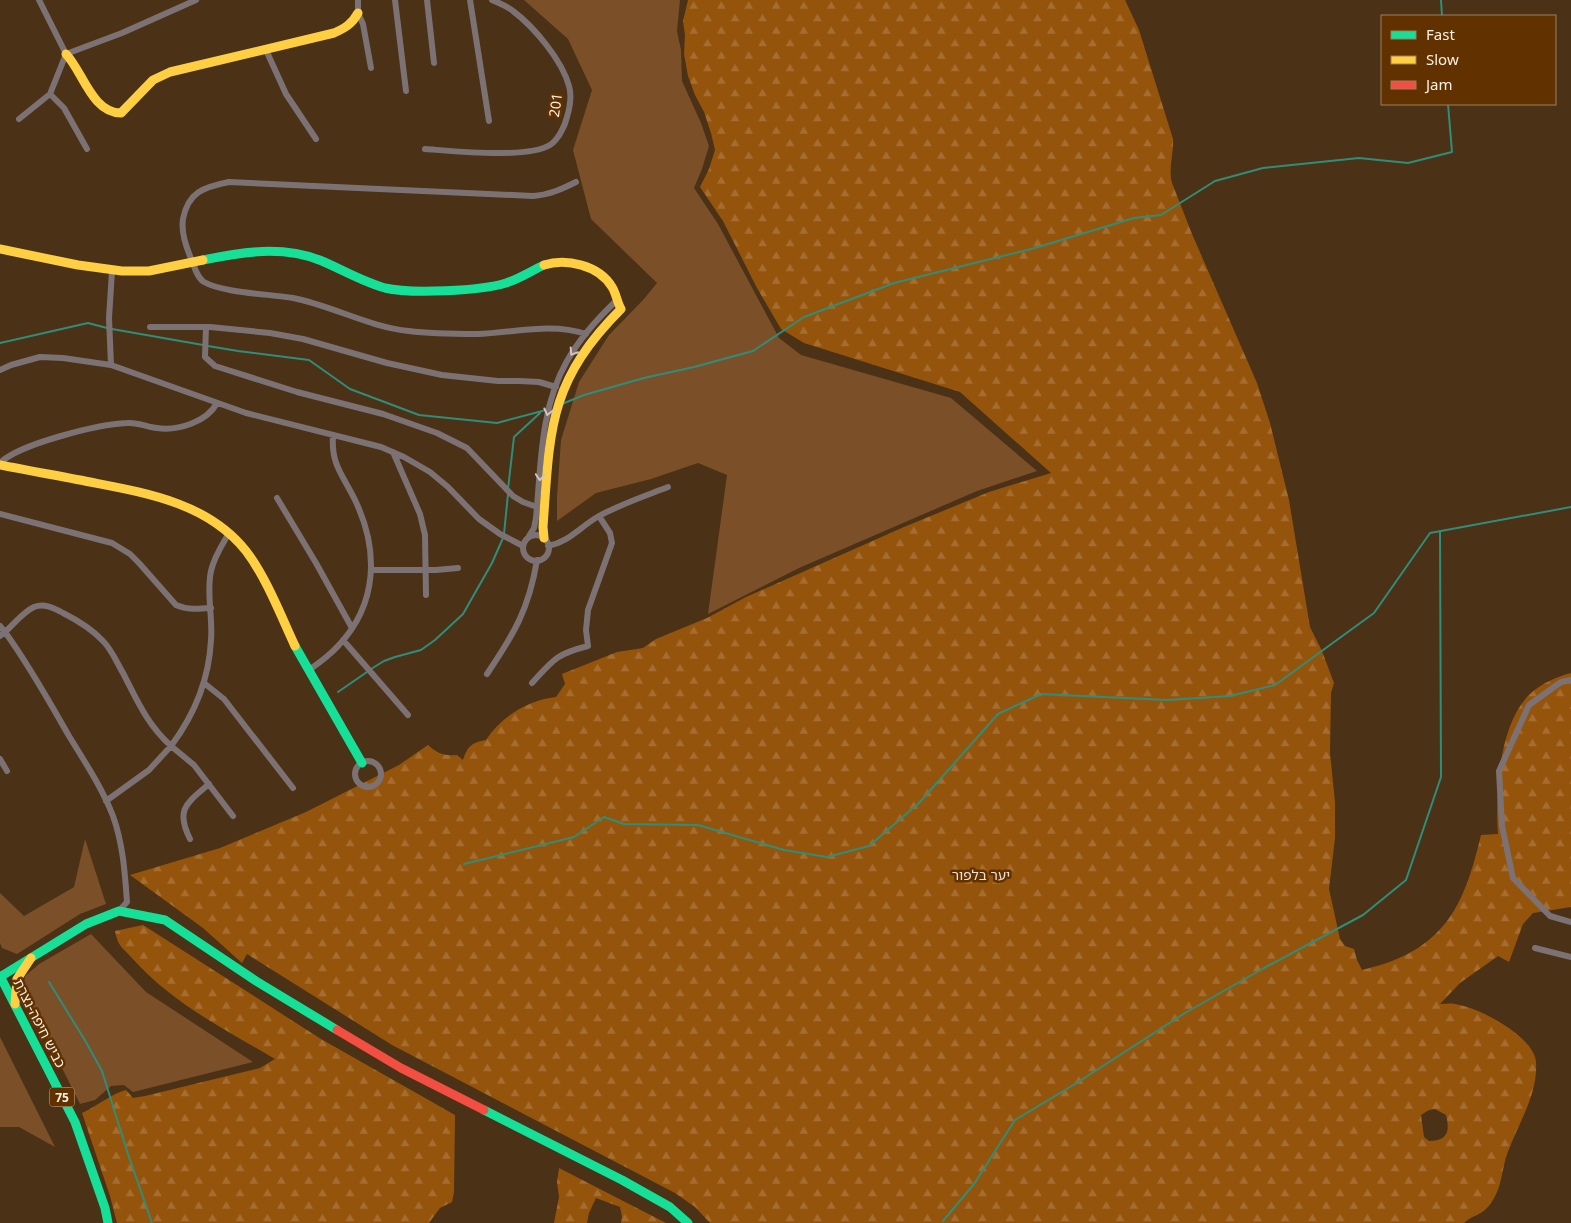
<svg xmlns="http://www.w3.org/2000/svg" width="1571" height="1223" font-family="'Noto Sans','Noto Sans Hebrew',sans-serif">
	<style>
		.green { fill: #7b4f27 }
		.forest { fill: url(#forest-firs); fill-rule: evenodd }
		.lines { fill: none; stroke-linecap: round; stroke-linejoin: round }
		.stream { stroke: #2f8e7b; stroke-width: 2 }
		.street { stroke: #7c7274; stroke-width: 6 }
		.fast { stroke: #16e098; stroke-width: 9 }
		.slow { stroke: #ffcf43; stroke-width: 9 }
		.jam { stroke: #f24e42; stroke-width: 9 }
		.oneway { stroke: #cfc4bf }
		.labels { text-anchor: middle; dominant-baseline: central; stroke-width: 5; stroke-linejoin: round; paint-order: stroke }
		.shield { fill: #613200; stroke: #ceb7a2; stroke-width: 1 }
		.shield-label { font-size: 12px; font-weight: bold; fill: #fcf0e7 }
		.street-label { font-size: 14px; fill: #fcf0e7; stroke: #613200 }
		.park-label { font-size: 14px; fill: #f1ddce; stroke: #613200 }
	</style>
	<defs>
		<pattern id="forest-firs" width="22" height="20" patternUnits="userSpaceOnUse" patternTransform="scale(1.25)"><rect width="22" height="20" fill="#95540c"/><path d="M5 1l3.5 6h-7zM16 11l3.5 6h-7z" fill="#a56d2f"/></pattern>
	</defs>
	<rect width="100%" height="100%" fill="#4b3116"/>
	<!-- green -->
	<path class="green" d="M524 0H680L677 31 681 50 682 81 701 123 709 146 702 169 694 188 718 224 779 338 801 355 951 398 1037 471 977 491 799 568 708 614 727 475 698 463 651 479 596 493 557 521V496L561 440 579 382 609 335 643 300 657 283 591 219 573 150 592 90 568 39Z
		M85 839 106 904 80 914 17 954 2 948 0 943V893L24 916 74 887Z
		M91 934 146 992 253 1062 133 1092 124 1085 111 1086 95 1100 80 1104 49 1042 22 999 25 976 39 964Z
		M0 1037 55 1147 19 1127H0Z"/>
	<!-- forest -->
	<path class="forest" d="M688 0H1125L1139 30 1173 139C1174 154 1168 168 1172 183L1192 234 1257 383 1270 423 1289 500 1310 627 1322 651 1334 683 1331 693 1330 753 1335 802V838L1329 889 1340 939 1345 946 1354 949 1357 960 1362 970C1372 967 1382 965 1392 961 1452 938 1467 893 1481 835L1498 834C1495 794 1499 723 1530 694 1542 683 1556 677 1571 673V907L1533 913 1523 924 1509 962 1498 956 1460 983 1440 1004C1445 1004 1451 1003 1455 1004 1478 1007 1534 1036 1536 1062 1538 1093 1520 1121 1509 1149 1500 1170 1504 1190 1486 1209 1480 1215 1471 1216 1464 1223H710L695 1207 675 1193 392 1045 247 954 242 963 203 928 130 875 220 848 306 812 399 765 428 745C438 754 444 756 457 755L463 760C467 747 472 742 486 740 501 717 528 700 556 697L565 684 562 674 617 652 643 648 656 639 707 618 746 597 904 527 989 492 1051 473 960 392 804 343 781 329 757 288 723 221 700 187 709 169 715 150 711 133 704 112 695 95 688 76 684 54 685 35 683 21ZM1435 1109 1446 1115C1450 1131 1448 1141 1429 1141L1424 1137 1421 1115 1429 1110Z
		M143 925 321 1039 455 1115 454 1192 452 1202 440 1208 429 1223H117L110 1196 82 1113C97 1106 111 1094 126 1090L133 1098 145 1096 260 1068 275 1059C221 1027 173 1004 131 957 121 946 118 946 115 931Z
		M559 1168 666 1223H621L622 1217 620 1207 596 1198 589 1213 587 1223H554L559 1197 557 1182Z"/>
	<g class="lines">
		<!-- stream -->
		<path class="stream" d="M1441 0 1442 16
			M112 329 203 345
			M0 343 88 323 107 328
			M208 346 238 351 309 360 350 389 419 415 497 423 546 410
			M562 404 584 395 644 378 694 367 753 351 804 317 894 283 1035 248 1134 218 1161 215 1215 181 1263 168 1359 158 1408 163 1452 152 1448 104
			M508 489 514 437 540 413
			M504 534 508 494
			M371 669 384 661 395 657 421 650 435 640 463 614 492 563 503 538
			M338 692 367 672
			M464 864 574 837 604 817 624 824 698 825 784 850 827 857 869 846 919 803 998 714 1041 694 1167 700 1230 696 1275 685 1374 613 1430 533 1571 507
			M49 982 86 1042 102 1071 128 1154 152 1223
			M943 1221 974 1184 1015 1120 1075 1084 1185 1013 1264 968 1363 915 1406 880 1441 777 1440 532"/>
		<!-- street -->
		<path class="street" d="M358 0V13L363 24 371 68
			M395 0 406 91
			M427 0 434 63
			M470 0 489 121
			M266 50 286 94 316 139
			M66 54 122 33 196 0
			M50 94 64 108 87 149
			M19 119 50 94 66 54 39 0
			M425 149C453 151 527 159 550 145 558 140 565 126 567 117 570 107 572 96 569 86 562 60 534 27 513 11 507 6 499 3 492 0
			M576 182C562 189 549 195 533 196L229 182C204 187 188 192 183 219 181 232 185 244 190 256 194 264 196 277 204 282 223 293 270 294 293 298 333 306 369 327 409 331 431 334 455 334 477 334 514 333 550 322 586 334
			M150 327H210L270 333 303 339 387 363 442 375 498 381H519L539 382 556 387
			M206 327 205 357 215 366 297 392 383 414 437 433 467 448 513 496 523 502 537 507
			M111 365 109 318 112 271
			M0 370 11 365 40 357 63 358 111 365 246 413 381 447 404 457 430 472 448 487 479 519 500 534 523 546
			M393 452 420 514 425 535 426 595
			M0 463C19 444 99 424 127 423 138 422 147 427 157 428 178 431 207 422 217 403
			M277 498 316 563 352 628
			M0 514 112 543 130 554 139 563 176 605C187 610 198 609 211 608
			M523 548a13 13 0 1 1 26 0a13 13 0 1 1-26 0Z
			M529 536 534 528 536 518C541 466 540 408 567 361 580 338 597 319 616 301
			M548 546C569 542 581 526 599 516 621 504 645 496 668 487
			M371 570H436L458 568
			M0 626 5 632C14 624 23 612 34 607 44 603 54 608 63 613 77 620 92 629 103 641 112 650 117 663 123 673 138 702 147 724 171 746 195 714 209 680 211 640 213 617 206 593 211 571 214 557 222 545 229 533
			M0 636 5 632C29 665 49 701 69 736 85 762 102 788 113 816 123 844 125 873 127 902L119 911
			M343 640 408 715
			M309 670C319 663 330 655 338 646 378 604 379 550 355 500 343 475 331 465 333 436
			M487 674C514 634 529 609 537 560
			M1571 680 1561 682 1529 705 1499 771 1502 826 1513 878 1550 916 1571 922
			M204 683 224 699 293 788
			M532 683C553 660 556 654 588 646L586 630 588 610 612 543 610 533 599 516
			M0 759 7 771
			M355 774a13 13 0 1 1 26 0a13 13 0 1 1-26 0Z
			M106 801 149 770 171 746 194 765 233 816
			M190 839C175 809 187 803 209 784
			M1535 948 1571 957"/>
		<!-- fast -->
		<path class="fast" d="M203 260C243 252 282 245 322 261 343 270 363 282 385 288 410 294 481 291 506 283 519 279 531 271 544 265
			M295 646 362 763
			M0 976 75 1122 105 1208 108 1223
			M0 977 86 924 119 911 165 920 256 981 337 1030
			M484 1110 622 1180 670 1207 688 1223"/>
		<!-- slow -->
		<path class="slow" d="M66 54C83 72 92 113 121 113L153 80 170 72 334 33C345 28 352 24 358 13
			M0 249 78 265 122 271H149L203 260
			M544 265C566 258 599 265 612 287 616 293 617 302 621 309 548 382 550 430 543 527L544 538
			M0 465C30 471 60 476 90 482 147 493 208 503 246 551 266 577 281 616 295 646
			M15 1004 17 979 31 958"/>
		<!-- jam -->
		<path class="jam" d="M337 1030 401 1068 484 1110"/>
	</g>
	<!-- one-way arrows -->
	<defs><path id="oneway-chevron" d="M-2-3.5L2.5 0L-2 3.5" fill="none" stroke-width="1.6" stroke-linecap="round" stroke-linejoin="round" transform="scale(1.25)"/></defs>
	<g class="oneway">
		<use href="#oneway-chevron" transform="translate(573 352) rotate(123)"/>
		<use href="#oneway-chevron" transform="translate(548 412) rotate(104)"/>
		<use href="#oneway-chevron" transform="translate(540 477) rotate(94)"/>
	</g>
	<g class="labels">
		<!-- shield labels -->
		<rect class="shield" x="49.5" y="1087.5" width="25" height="19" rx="4"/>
		<g class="shield-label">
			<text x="62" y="1097">75</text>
		</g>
		<!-- street labels -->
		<g class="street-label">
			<text transform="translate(555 105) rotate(-82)">201</text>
			<text transform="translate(40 1023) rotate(63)">כביש חיפה-נצרת</text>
		</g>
		<!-- park labels -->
		<g class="park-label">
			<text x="981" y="874">יער בלפור</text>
		</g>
	</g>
	<!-- legend -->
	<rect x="1381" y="15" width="175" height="90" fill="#613200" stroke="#9f7e5c"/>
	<rect x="1391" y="31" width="25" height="8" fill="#16e098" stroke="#9f7e5c"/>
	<text x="1426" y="40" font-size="15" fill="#fcf0e7">Fast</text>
	<rect x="1391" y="56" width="25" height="8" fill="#ffcf43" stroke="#9f7e5c"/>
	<text x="1426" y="65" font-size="15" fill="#fcf0e7">Slow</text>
	<rect x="1391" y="81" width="25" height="8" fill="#f24e42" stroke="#9f7e5c"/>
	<text x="1426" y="90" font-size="15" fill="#fcf0e7">Jam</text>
</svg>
